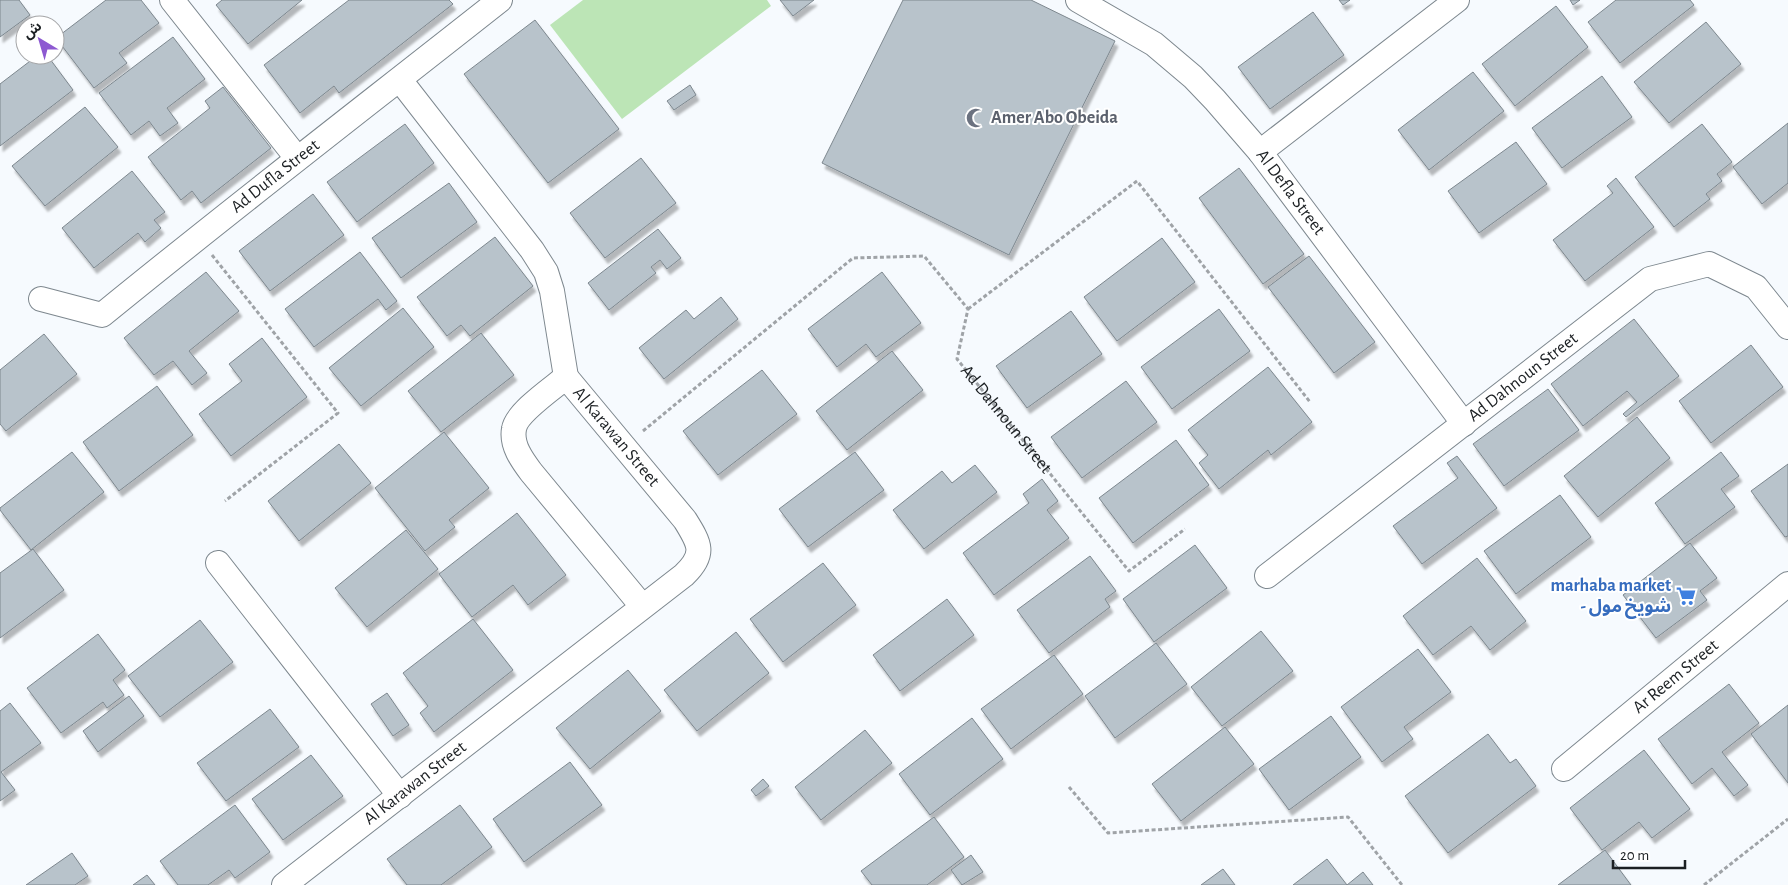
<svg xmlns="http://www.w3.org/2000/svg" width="1788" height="885" font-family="'Alegreya Sans','Noto Sans Arabic',sans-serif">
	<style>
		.green { fill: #bce5b6 }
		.building { fill: #b8c3cb; stroke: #7d878e; filter: url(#shadow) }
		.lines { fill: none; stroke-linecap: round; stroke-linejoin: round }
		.street-casing { stroke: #7d878e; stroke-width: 26 }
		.path { stroke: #9fa3a7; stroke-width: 3; stroke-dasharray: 4 2.5; stroke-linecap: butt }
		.street { stroke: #fff; stroke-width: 24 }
		.labels { text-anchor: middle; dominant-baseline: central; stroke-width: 4; stroke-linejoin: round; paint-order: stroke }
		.worship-label { font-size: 18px; font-weight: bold; fill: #5b616d; stroke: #fff; text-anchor: start }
		.street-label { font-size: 18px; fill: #1b1f22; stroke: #fff }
		.shop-label { font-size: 18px; font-weight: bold; fill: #366cbe; stroke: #fff; text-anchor: end }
	</style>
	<defs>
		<filter id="shadow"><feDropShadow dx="3" dy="5.5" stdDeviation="1" flood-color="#0004"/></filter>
	</defs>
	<rect width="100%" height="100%" fill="#f6fafe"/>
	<!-- green -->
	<path class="green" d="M583 0H767L771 6 622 119 550 25Z"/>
	<!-- building -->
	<path class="building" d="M0 0H19L30 15 0 37Z
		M106 0H141L159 23 119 53 127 63 94 88 56 38Z
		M222 0H302L248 44 216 5Z
		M349 0H449L453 4 339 93 334 86 300 113 264 65Z
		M780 0H814L793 16Z
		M903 0H1031L1115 41 1009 255 822 163Z
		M1339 0H1350L1343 5Z
		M1570 0H1580L1573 5Z
		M1616 0H1690L1694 5 1620 63 1588 22Z
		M1556 6 1588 47 1515 106 1482 64Z
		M1313 12 1344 55 1270 109 1238 67Z
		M535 20 619 129 548 183 464 74Z
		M1706 22 1741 64 1669 123 1634 82Z
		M173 37 205 79 167 108 178 123 160 136 149 121 131 135 99 93Z
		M38 55H47L73 90 0 146V84Z
		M1473 72 1504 111 1429 170 1398 130Z
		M1602 76 1632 117 1562 168 1532 128Z
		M690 85 696 95 674 110 667 101Z
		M223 87 271 148 201 203 192 191 181 200 148 157 210 108 205 101Z
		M85 107 118 147 45 206 12 166Z
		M1788 123V183L1762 204 1733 167Z
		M405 124 434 163 357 222 327 182Z
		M1702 124 1732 162 1717 174 1722 181 1706 194 1710 199 1674 227 1635 177Z
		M1516 142 1547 184 1479 233 1448 191Z
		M641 158 676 203 605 258 570 213Z
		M1239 168 1304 254 1263 284 1199 198Z
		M132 171 165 212 154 220 161 228 145 242 138 233 94 268 62 228Z
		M1616 178 1654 227 1585 281 1553 240 1613 193 1607 186Z
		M449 183 477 222 401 278 372 238Z
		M313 194 344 235 270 291 239 251Z
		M658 229 681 258 667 269 660 260 651 267 656 273 609 310 588 283Z
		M495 237 533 286 470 336 461 325 447 336 417 297Z
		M1162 238 1195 282 1117 341 1084 297Z
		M360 252 397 301 386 310 378 299 314 347 285 309Z
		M1309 256 1375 342 1334 373 1268 287Z
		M206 272 239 311 189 351 207 373 192 385 173 361 154 375 124 338Z
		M882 272 921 323 876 357 866 344 837 367 808 329Z
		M721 297 738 319 664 379 639 348 686 310 694 319Z
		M403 308 434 347 361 406 329 368Z
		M1219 309 1250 351 1172 409 1141 367Z
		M1071 311 1102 354 1027 408 996 366Z
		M1634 319 1679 376 1626 417 1623 414 1637 402 1627 391 1583 426 1551 384Z
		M481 333 514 375 441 432 408 391Z
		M44 334 77 374 6 431 0 424V370Z
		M262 338 307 397 231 456 199 414 242 381 229 364Z
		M1751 345 1783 387 1711 443 1679 401Z
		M892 351 923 390 847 450 816 411Z
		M1268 367 1312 422 1271 455 1268 450 1219 489 1199 463 1208 455 1188 430Z
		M762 370 797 414 718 475 683 431Z
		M1126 381 1157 422 1082 478 1051 437Z
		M157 386 193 435 119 491 83 442Z
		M1548 389 1579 430 1504 486 1473 444Z
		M1637 417 1670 458 1598 517 1564 476Z
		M444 432 489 488 449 520 455 527 425 551 375 488Z
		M1176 440 1209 485 1133 543 1099 498Z
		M339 444 371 483 299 541 268 501Z
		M72 452 104 492 31 550 0 510V508Z
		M855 452 884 490 808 547 779 509Z
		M1721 452 1739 476 1721 489 1735 507 1685 544 1655 503Z
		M1457 456 1497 508 1422 564 1393 526 1458 478 1447 463Z
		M1788 464V536L1785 537 1751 491Z
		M975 465 997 492 924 549 893 510 942 471 952 483Z
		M1042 479 1058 501 1047 510 1069 538 994 595 963 553 1029 503 1023 494Z
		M1560 495 1591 537 1516 594 1484 551Z
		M517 513 566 575 528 605 513 585 472 617 439 574Z
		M406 530 438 569 367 627 335 588Z
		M1690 543 1717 578 1700 591 1707 600 1656 638 1623 595Z
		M1195 545 1227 588 1154 642 1123 599Z
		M33 549 64 590 0 638V573Z
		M1090 556 1116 591 1105 599 1110 607 1049 653 1017 610Z
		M1477 558 1526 621 1490 650 1471 626 1433 655 1403 616Z
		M823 563 856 605 783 662 750 619Z
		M947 599 974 635 900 691 873 655Z
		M473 619 513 670 434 732 420 713 428 706 403 673Z
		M200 620 233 662 160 717 128 676Z
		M1261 631 1293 671 1222 726 1191 687Z
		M736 632 769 673 697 731 664 690Z
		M98 634 125 670 113 680 124 695 107 708 103 702 61 733 27 688Z
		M1156 643 1187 684 1115 738 1085 696Z
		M1418 649 1451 692 1404 727 1413 739 1382 762 1341 707Z
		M1054 655 1083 694 1011 749 981 709Z
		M628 670 661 711 590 769 556 728Z
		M1729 684 1759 723 1722 752 1748 785 1734 796 1712 768 1692 784 1658 739Z
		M387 693 409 725 393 736 371 704Z
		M129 696 144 716 98 752 83 731Z
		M10 703 41 743 1 772 15 790 0 801V711Z
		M1788 705V783L1751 734Z
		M270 709 299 747 226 801 197 763Z
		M1331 716 1361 757 1289 810 1259 769Z
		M972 718 1003 759 930 815 899 774Z
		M1225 727 1254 764 1181 821 1152 784Z
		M865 730 892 763 821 820 795 787Z
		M1488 734 1510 763 1516 759 1536 786 1448 853 1405 796Z
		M1644 750 1690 809 1652 838 1639 822 1602 850 1570 808Z
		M311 755 343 796 283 840 252 799Z
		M570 762 602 805 524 862 493 819Z
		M763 779 769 786 756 796 751 790Z
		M235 805 270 852 235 878 229 870 208 885H178L160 861Z
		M460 805 492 847 441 885H407L387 859Z
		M934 817 964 857 927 885H872L861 871Z
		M1605 850 1631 885H1558Z
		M72 853 88 876 75 885H26Z
		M971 855 983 872 962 885 951 870Z
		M1327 859 1347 885 1363 872 1373 885H1293Z
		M1223 869 1235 885H1201Z
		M147 875 155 885H133Z"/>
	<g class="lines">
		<defs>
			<g id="street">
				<path d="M172 0 297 158"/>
				<path id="s2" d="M1078 0 1154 44 1193 77 1215 100 1260 152 1464 424"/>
				<path d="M400 80 532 250 546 272 552 291 566 377"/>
				<path d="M1260 152 1457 0"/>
				<path id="s3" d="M41 299 102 315C233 208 367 105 500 0"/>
				<path d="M218 563 400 796"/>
				<path id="s4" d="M1267 576 1650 279 1709 264 1756 287 1788 327"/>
				<path id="s5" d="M1564 769 1788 584"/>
				<path id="s6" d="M284 885 684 575C706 554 700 544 685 520L566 377C553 388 516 413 514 429 511 445 522 460 531 472L642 606"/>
			</g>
		</defs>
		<!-- street casing -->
		<use href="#street" class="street-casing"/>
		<!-- path -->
		<g class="path">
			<path d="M212 255 338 413 225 501"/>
			<path d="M968 309 1137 181 1310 402"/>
			<path id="s1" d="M643 431 853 258 924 256 968 309 957 359 1129 571 1185 529"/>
			<path d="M1069 787 1108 833 1348 817 1402 885"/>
			<path d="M1704 885 1788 819"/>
		</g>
		<!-- street -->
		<use href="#street" class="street"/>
	</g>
	<!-- icons -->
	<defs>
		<symbol id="mosque-bare" viewBox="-9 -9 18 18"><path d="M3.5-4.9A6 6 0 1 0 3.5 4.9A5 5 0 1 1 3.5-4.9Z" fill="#6b7280" stroke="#fff" stroke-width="2.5" paint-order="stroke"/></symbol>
		<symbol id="supermarket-bare" viewBox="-9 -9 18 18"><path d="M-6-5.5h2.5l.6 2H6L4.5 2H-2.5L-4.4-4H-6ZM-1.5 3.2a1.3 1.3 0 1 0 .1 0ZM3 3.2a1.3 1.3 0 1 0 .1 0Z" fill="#3f7fe0" stroke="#fff" stroke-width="2.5" paint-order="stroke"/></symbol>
	</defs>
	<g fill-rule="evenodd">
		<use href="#mosque-bare" x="962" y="104" width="28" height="28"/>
		<use href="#supermarket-bare" x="1672" y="582" width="28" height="28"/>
	</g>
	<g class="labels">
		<!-- worship labels -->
		<g class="worship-label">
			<text x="991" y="118">Amer Abo Obeida</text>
		</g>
		<!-- street labels -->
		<g class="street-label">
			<text stroke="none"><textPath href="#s3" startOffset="285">Ad Dufla Street</textPath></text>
			<text stroke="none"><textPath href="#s2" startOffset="290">Al Defla Street</textPath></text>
			<text stroke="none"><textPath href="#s4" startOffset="324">Ad Dahnoun Street</textPath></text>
			<text stroke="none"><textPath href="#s1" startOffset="541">Ad Dahnoun Street</textPath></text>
			<text transform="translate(616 437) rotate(50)">Al Karawan Street</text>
			<text stroke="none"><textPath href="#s5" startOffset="145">Ar Reem Street</textPath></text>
			<text stroke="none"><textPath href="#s6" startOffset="166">Al Karawan Street</textPath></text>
		</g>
		<!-- shop labels -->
		<g class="shop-label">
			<text x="1671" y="586">marhaba market<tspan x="1671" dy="21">- شويخ مول</tspan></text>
		</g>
	</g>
	<!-- north arrow -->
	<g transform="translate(40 40) rotate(322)"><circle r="24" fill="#ffffff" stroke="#a4a5a7"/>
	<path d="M0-4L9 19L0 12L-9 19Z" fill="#8d59d1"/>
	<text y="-8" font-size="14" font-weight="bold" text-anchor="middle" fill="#1b1f22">ش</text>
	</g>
	<!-- scale -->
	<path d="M1613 860v8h72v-8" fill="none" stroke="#1b1f22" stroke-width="2.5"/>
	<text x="1620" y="860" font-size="15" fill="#1b1f22" stroke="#ffffff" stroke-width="4" paint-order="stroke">20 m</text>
</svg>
